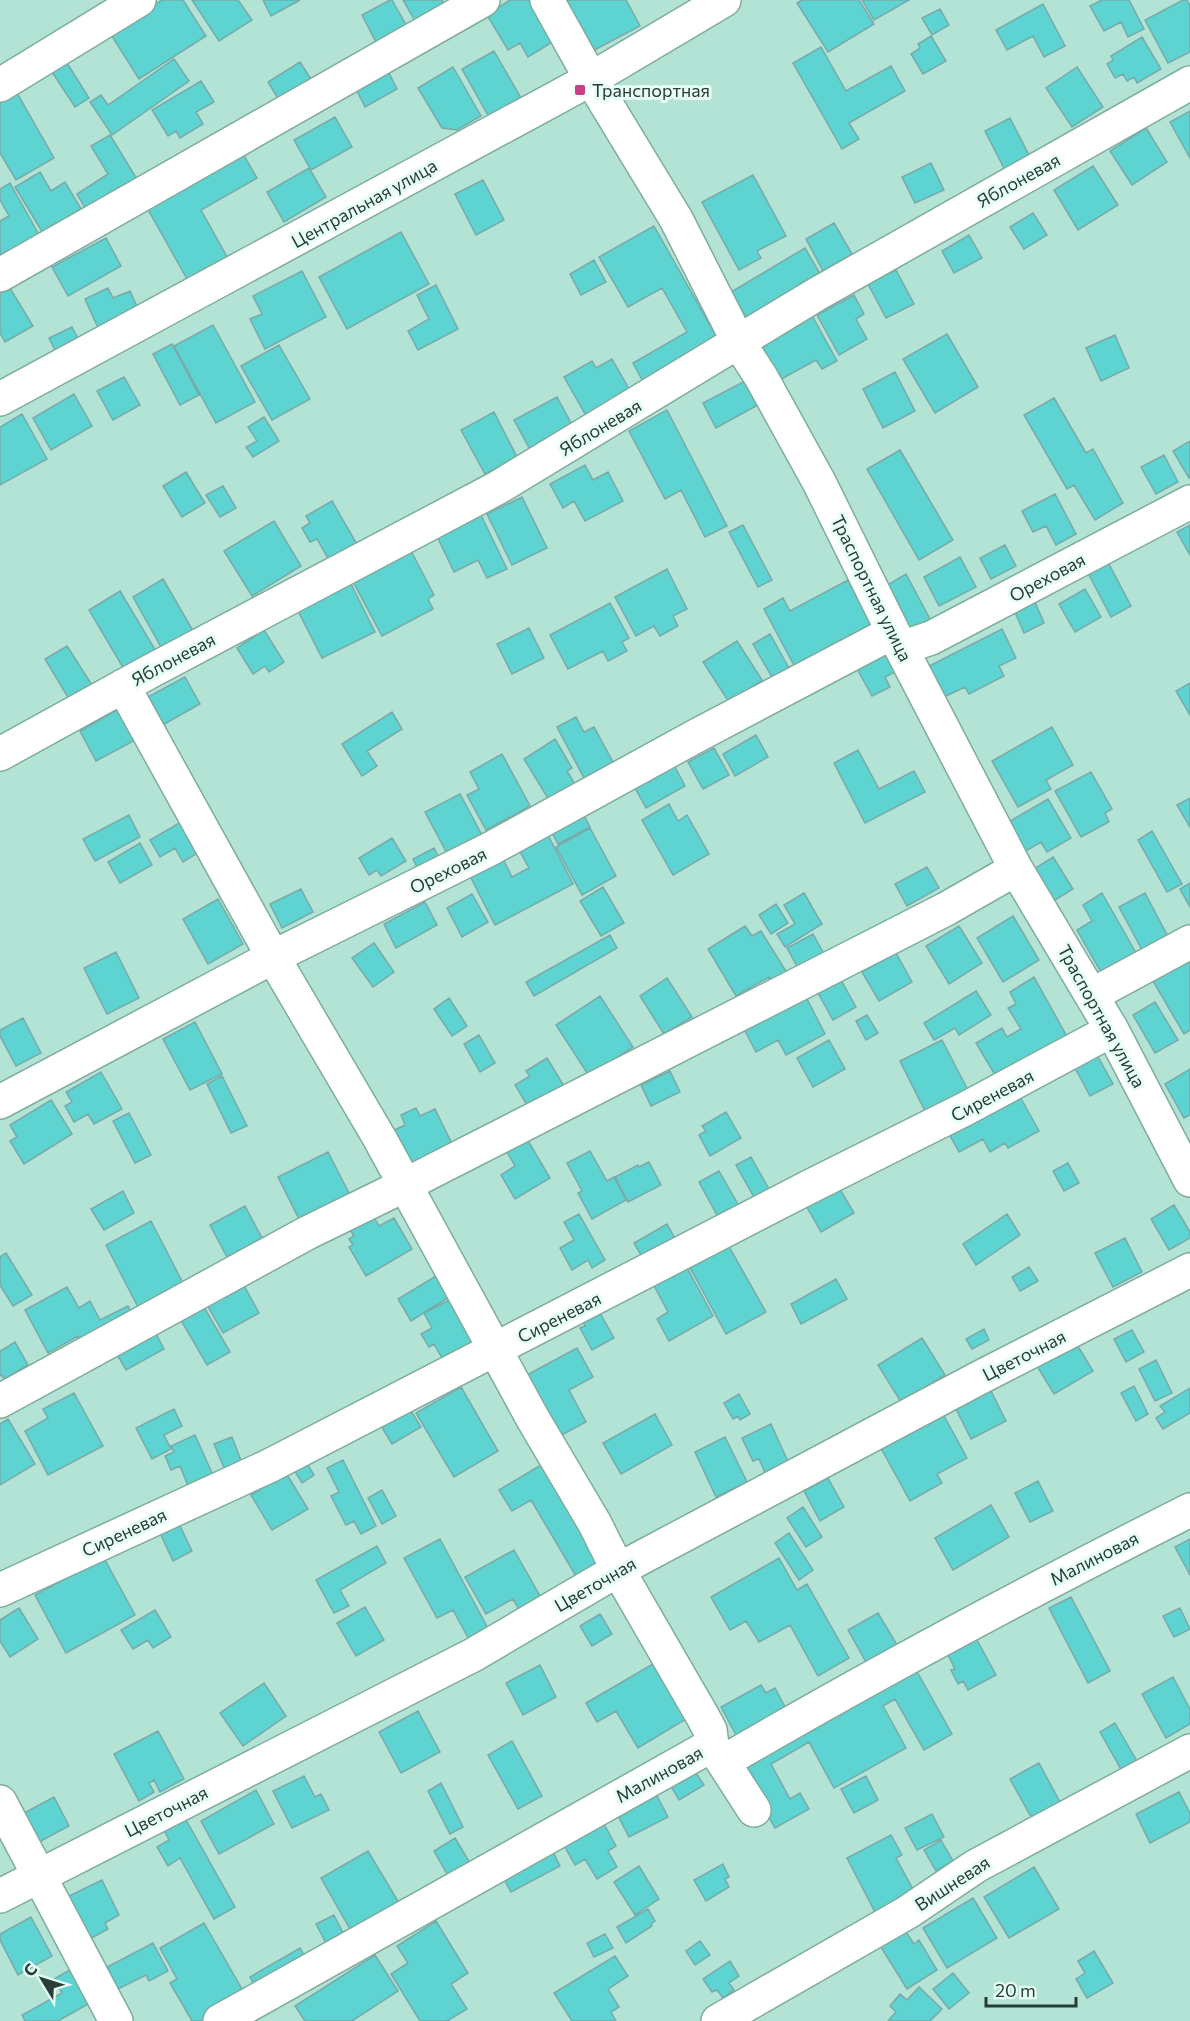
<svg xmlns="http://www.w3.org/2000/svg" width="1190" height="2021" font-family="Commissioner,sans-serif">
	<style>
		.building { fill: #5dd3d2; stroke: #77aaa9; stroke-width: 1.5 }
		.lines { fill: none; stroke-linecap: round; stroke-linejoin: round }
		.minor-casing { stroke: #7ead9f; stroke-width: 36 }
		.minor { stroke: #fff; stroke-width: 33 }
		.poi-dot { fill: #c74182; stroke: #e7fef7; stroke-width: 2 }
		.labels { text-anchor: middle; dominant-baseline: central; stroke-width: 6; stroke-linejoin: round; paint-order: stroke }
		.poi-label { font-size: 18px; fill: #2a3d37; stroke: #e7fef7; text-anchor: start }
		.street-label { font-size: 18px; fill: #2a3d37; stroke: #e7fef7 }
	</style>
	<rect width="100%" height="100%" fill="#b3e3d5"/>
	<!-- building -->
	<path class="building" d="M162 0H183L206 36 139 79 110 33Z
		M192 0H238L252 20 219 41Z
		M263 0H300L271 16Z
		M390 0H392L410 32 379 48 362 15Z
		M403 0H442L448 11 419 28Z
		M510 0H529L554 41 528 57 520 43 508 50 487 15Z
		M555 0H626L640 26 585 55Z
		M802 0H859L874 24 828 52 797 3Z
		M862 0H909L874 20Z
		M1102 0H1129L1144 29 1128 37 1121 22 1104 31 1090 6Z
		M1183 0H1187L1190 6V52L1168 63 1145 20Z
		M1043 4 1065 46 1044 57 1033 36 1007 50 996 30Z
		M940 9 949 25 932 35 922 18Z
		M931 36 946 61 923 74 911 54 920 48 918 44Z
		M1142 37 1161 69 1137 83 1134 77 1127 81 1123 74 1115 78 1107 64 1113 60 1111 56Z
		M821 47 846 91 891 66 905 91 849 123 859 139 842 149 793 63Z
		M494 51 521 98 489 117 462 69Z
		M174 59 189 81 112 135 90 102 101 95 108 105Z
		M300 62 316 87 283 107 268 82Z
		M67 63 89 98 75 107 52 72Z
		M453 67 481 116 457 130 442 128 418 88Z
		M1077 67 1103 107 1072 127 1046 88Z
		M388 71 397 89 365 107 356 89Z
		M201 81 214 102 196 112 203 124 180 138 176 131 168 136 152 110Z
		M16 91 54 158 16 180 0 153V100Z
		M1190 111V158L1170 122Z
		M335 117 352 147 311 170 294 140Z
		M1010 118 1034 165 1009 178 985 131Z
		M1146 128 1167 162 1132 185 1110 151Z
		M110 135 143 189 92 220 77 194 108 174 91 146Z
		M242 152 257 178 201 210 231 264 191 286 146 206Z
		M931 163 944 190 915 203 902 177Z
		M1093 166 1118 205 1078 230 1054 190Z
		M309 168 326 197 284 222 267 192Z
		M40 172 51 191 65 182 86 217 47 240 15 187Z
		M753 175 786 236 757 251 761 258 739 270 702 202Z
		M483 180 504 220 476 235 455 194Z
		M10 183 43 242 0 267V221L9 216 0 200V189Z
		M1033 213 1047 235 1024 249 1010 227Z
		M834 223 852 254 823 271 806 239Z
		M654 226 720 343 645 385 633 363 687 332 662 288 628 307 599 257Z
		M401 232 429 284 347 329 319 277Z
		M969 235 982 258 954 273 942 251Z
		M106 238 121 266 68 296 52 267Z
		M805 248 826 284 749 322 731 292Z
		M594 260 606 282 581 295 570 274Z
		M896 270 914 304 886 318 868 284Z
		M302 271 326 317 265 349 250 319 262 314 253 296Z
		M8 285 33 326 5 342 0 333V290Z
		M436 285 458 329 418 350 408 331 429 319 417 295Z
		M108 288 113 298 130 291 139 311 99 330 85 299Z
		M854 295 864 314 856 319 867 339 839 355 817 315Z
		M809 310 837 361 822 369 816 360 776 382 753 341Z
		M213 325 255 402 216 423 174 346Z
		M72 327 80 342 57 354 49 338Z
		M947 334 978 387 935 413 903 359Z
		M1115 335 1129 368 1101 381 1086 348Z
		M172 344 199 395 180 405 153 354Z
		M279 345 310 399 272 420 241 366Z
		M612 359 632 394 588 419 564 377 592 361 596 368Z
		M895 372 915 411 883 428 863 389Z
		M124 377 140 405 113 420 97 391Z
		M745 381 758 405 716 428 703 403Z
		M74 394 92 426 51 450 33 418Z
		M557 397 576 432 533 455 514 420Z
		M1054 398 1086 453 1093 449 1123 503 1095 520 1074 485 1067 489 1024 415Z
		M667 410 727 526 705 537 681 490 665 499 629 431Z
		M494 412 517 457 485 474 461 430Z
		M22 414 47 459 0 485V427Z
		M264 417 279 441 253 457 246 447 257 441 248 427Z
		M1190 441V478H1189L1173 451Z
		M900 450 953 540 919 560 867 469Z
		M1164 455 1178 482 1156 494 1141 467Z
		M585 465 593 480 608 472 623 501 585 521 574 501 563 508 550 484Z
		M186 472 205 503 182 517 163 486Z
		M223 486 236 508 220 517 206 495Z
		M1055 494 1076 534 1056 545 1046 526 1033 532 1022 511Z
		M522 497 547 548 512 565 487 514Z
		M332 501 358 546 330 562 317 539 310 542 302 528 310 523 306 516Z
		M480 513 507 569 487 578 478 560 454 572 436 534Z
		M274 521 301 566 252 596 224 551Z
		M743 525 772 580 758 587 729 532Z
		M1190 525V555L1177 532Z
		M1005 545 1016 566 991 579 980 558Z
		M409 547 434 595 428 599 433 609 382 636 351 578Z
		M960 557 976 587 939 606 924 577Z
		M1108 562 1131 606 1111 617 1088 573Z
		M667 569 687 609 673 616 678 626 660 636 654 626 636 636 615 597Z
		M906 574 930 619 909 630 886 586Z
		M348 578 375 632 322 658 295 605Z
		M163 579 196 636 165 654 133 597Z
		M848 580 874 630 797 671 764 609 783 598 790 611Z
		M1085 589 1101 617 1075 632 1059 604Z
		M120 591 160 658 128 676 89 610Z
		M1034 600 1044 623 1024 633 1014 610Z
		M610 603 629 638 622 642 627 651 608 661 603 651 568 669 550 635Z
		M529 628 544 658 512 674 497 644Z
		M1002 629 1016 658 999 666 1004 676 969 694 965 687 944 697 929 666Z
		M264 630 284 662 269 672 265 666 253 674 237 648Z
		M770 634 790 670 773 679 753 644Z
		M737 641 762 680 729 702 703 662Z
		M67 646 92 685 69 699 45 659Z
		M887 648 899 670 885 677 890 687 872 696 855 665Z
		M185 677 200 704 161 726 146 698Z
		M1190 683V715L1176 691Z
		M122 707 139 738 96 761 80 731Z
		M392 712 402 729 367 751 377 766 362 776 342 744Z
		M576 717 584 732 594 727 613 762 584 778 557 727Z
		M1052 727 1073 765 1046 780 1051 789 1018 807 992 761Z
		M756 735 768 757 735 776 723 754Z
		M555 739 572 768 567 771 575 784 549 800 524 759Z
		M714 748 729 775 703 789 688 762Z
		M858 750 879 789 914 771 925 792 865 823 834 763Z
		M502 754 530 806 486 830 467 795 479 789 470 772Z
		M674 765 685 786 646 808 634 786Z
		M1091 772 1112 809 1105 813 1109 822 1081 837 1055 791Z
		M460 794 483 837 448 855 425 812Z
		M1190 798V827L1177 805Z
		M1048 799 1071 838 1047 852 1041 842 1024 852 1007 823Z
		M669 804 678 821 687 815 709 854 673 875 642 820Z
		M129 815 140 837 95 861 83 839Z
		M584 815 590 827 558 844 552 833Z
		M181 822 199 852 183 862 175 848 160 857 150 840Z
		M590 828 616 876 582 895 556 847Z
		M1152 831 1182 884 1167 892 1138 840Z
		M548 835 573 884 495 925 470 876 503 859 512 877 529 868 519 850Z
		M392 838 406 861 381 876 377 870 369 875 359 858Z
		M140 843 152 865 120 883 108 862Z
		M434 848 442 864 421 875 413 859Z
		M1053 857 1073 889 1050 903 1031 871Z
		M927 867 939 888 907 906 895 884Z
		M1190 883V907L1180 889Z
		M603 887 624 923 601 936 580 901Z
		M301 889 313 912 282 928 270 904Z
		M804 893 822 924 785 947 777 934 795 924 784 905Z
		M1102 893 1140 960 1102 974 1077 930 1092 921 1083 905Z
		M1145 893 1173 946 1147 959 1119 907Z
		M472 894 488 922 462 937 447 908Z
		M218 899 243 944 208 964 183 919Z
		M425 902 437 925 396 948 384 924Z
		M776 904 788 923 771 934 759 915Z
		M1013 916 1039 960 1003 982 977 938Z
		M745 926 752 936 761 931 789 976 774 985 769 977 736 996 708 949Z
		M959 926 982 963 949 984 926 946Z
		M813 934 824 954 798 968 787 948Z
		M610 935 617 948 534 996 526 982Z
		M374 943 394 972 373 987 352 958Z
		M116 952 139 998 107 1014 84 968Z
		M896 953 912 982 879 1001 862 972Z
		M1190 959V1030L1184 1034 1153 981Z
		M1034 977 1069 1040 998 1080 976 1043 1002 1028 1007 1037 1021 1029 1008 1008 1016 1004 1010 992Z
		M667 978 692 1017 664 1034 640 996Z
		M841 980 856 1007 833 1020 818 993Z
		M976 991 991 1015 959 1035 955 1028 934 1040 924 1023Z
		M805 995 825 1034 786 1055 778 1040 756 1052 744 1029Z
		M600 996 633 1047 589 1076 556 1025Z
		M449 998 467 1026 452 1036 434 1009Z
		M1155 1002 1178 1040 1155 1053 1133 1015Z
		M867 1015 878 1033 866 1040 856 1021Z
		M23 1018 41 1053 16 1066 0 1036V1030Z
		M195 1022 222 1074 190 1090 163 1039Z
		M479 1035 495 1063 480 1072 464 1044Z
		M829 1040 845 1069 813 1087 797 1058Z
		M942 1040 973 1100 931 1123 900 1061Z
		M1097 1055 1113 1084 1090 1096 1075 1068Z
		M547 1058 567 1091 532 1113 515 1085 530 1076 526 1071Z
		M1190 1069V1115L1184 1118 1165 1084Z
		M670 1071 680 1092 651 1106 641 1085Z
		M101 1072 122 1109 94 1124 88 1114 74 1122 65 1106 72 1102 66 1092Z
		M222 1076 247 1126 231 1133 207 1084Z
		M1018 1093 1039 1131 1008 1148 1005 1143 990 1152 983 1139 959 1152 948 1132Z
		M51 1100 72 1134 24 1164 10 1141 17 1137 10 1125Z
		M416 1108 420 1116 435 1109 455 1150 411 1171 392 1131 405 1125 401 1115Z
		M726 1112 741 1138 710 1156 699 1135 706 1131 702 1126Z
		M129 1113 151 1155 135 1163 113 1121Z
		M527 1139 550 1178 515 1199 501 1175 515 1166 507 1152Z
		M590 1151 607 1181 614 1177 626 1200 592 1219 578 1193 582 1191 567 1163Z
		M328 1152 351 1197 301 1223 278 1177Z
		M751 1157 770 1191 755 1199 736 1165Z
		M649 1162 661 1185 628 1202 615 1177 638 1165 639 1167Z
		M1068 1163 1079 1183 1064 1191 1053 1171Z
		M719 1171 739 1206 718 1217 699 1182Z
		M837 1184 854 1213 821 1232 804 1202Z
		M123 1191 134 1213 104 1230 91 1209Z
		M1174 1205 1190 1232V1238L1169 1250 1151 1219Z
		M245 1206 262 1238 227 1257 210 1225Z
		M371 1212 379 1226 394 1218 412 1249 366 1276 349 1247 353 1245 349 1239 354 1236 348 1226Z
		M579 1214 605 1260 592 1268 588 1260 572 1270 560 1248 574 1240 564 1222Z
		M1007 1214 1020 1235 976 1265 963 1244Z
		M151 1221 185 1287 140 1311 106 1245Z
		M667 1224 678 1244 645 1262 634 1243Z
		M1125 1238 1142 1272 1113 1287 1095 1253Z
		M727 1243 766 1312 726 1334 688 1264Z
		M6 1253 32 1295 13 1306 0 1285V1257Z
		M684 1262 713 1316 669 1341 657 1319 668 1312 651 1280Z
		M1029 1267 1038 1281 1020 1291 1012 1277Z
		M436 1276 449 1297 411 1321 398 1299Z
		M836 1279 847 1299 801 1324 791 1304Z
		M242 1282 259 1313 223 1333 206 1303Z
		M67 1287 79 1308 90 1301 100 1320 128 1306 135 1319 85 1347 78 1336 48 1353 25 1310Z
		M449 1300 477 1350 447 1367 434 1344 429 1347 421 1334 432 1328 424 1313Z
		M201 1302 230 1352 207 1365 178 1315Z
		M596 1306 614 1338 592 1350 580 1328 585 1326 579 1315Z
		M984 1329 989 1340 972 1349 966 1339Z
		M154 1330 164 1349 126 1370 115 1351Z
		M1132 1330 1144 1352 1126 1362 1114 1339Z
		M922 1338 945 1375 901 1402 878 1365Z
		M15 1342 28 1365 4 1379 2 1375 0 1376V1351Z
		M1076 1343 1093 1371 1054 1394 1037 1366Z
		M577 1348 593 1377 569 1390 586 1422 556 1438 523 1377Z
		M1156 1360 1172 1393 1155 1401 1139 1369Z
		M1134 1386 1148 1414 1136 1421 1121 1393Z
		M461 1387 498 1451 454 1477 416 1413Z
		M989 1387 1006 1421 971 1439 954 1405Z
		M1190 1388V1413L1163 1429 1156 1418 1165 1412 1160 1406Z
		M74 1393 103 1446 48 1475 25 1431 48 1418 43 1409Z
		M739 1394 750 1414 740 1420 738 1416 733 1419 724 1403Z
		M408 1406 421 1427 392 1444 380 1424Z
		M174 1409 182 1426 164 1435 171 1449 152 1459 136 1428Z
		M655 1414 672 1445 621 1474 603 1443Z
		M943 1414 967 1458 937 1474 942 1483 910 1501 881 1448Z
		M8 1419 35 1464 0 1485V1424Z
		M771 1424 790 1466 767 1477 759 1459 753 1461 742 1438Z
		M195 1435 213 1475 188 1486 180 1466 171 1470 165 1456 174 1452 171 1446Z
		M232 1437 242 1463 225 1470 214 1444Z
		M725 1437 747 1482 716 1497 695 1452Z
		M303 1457 314 1475 302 1483 291 1465Z
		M551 1459 612 1563 580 1583 531 1500 512 1511 499 1490Z
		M343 1460 376 1526 361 1534 354 1521 346 1525 331 1496 339 1492 327 1468Z
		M286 1473 308 1509 272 1530 251 1495Z
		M828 1478 844 1507 820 1521 804 1491Z
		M1038 1481 1053 1511 1030 1522 1015 1493Z
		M382 1490 396 1516 382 1524 368 1498Z
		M991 1505 1009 1537 953 1570 935 1538Z
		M803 1507 822 1537 806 1547 787 1518Z
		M179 1524 192 1551 173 1561 160 1533Z
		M789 1533 813 1570 799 1580 775 1543Z
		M440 1539 491 1634 472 1645 453 1610 437 1618 404 1558Z
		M1190 1539V1575L1175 1547Z
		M377 1546 386 1563 340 1590 349 1606 334 1613 316 1580Z
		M514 1550 544 1603 522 1615 513 1599 486 1614 465 1577Z
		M104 1558 135 1615 66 1653 35 1595Z
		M779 1558 797 1590 807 1584 849 1658 818 1676 790 1625 759 1642 746 1621 730 1630 711 1597Z
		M1071 1597 1110 1671 1088 1683 1049 1608Z
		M365 1607 384 1640 356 1656 337 1623Z
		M19 1608 38 1639 10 1657 0 1641V1620Z
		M1180 1608 1190 1629 1174 1637 1163 1616Z
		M155 1610 171 1637 153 1648 148 1640 133 1649 121 1630Z
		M878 1613 897 1645 866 1662 848 1630Z
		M600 1614 612 1634 592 1646 580 1626Z
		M977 1640 996 1675 968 1690 963 1681 958 1684 951 1670 955 1669 948 1655Z
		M658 1661 691 1716 638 1748 616 1711 597 1722 586 1703Z
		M540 1665 556 1697 523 1715 506 1683Z
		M915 1668 952 1734 924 1750 895 1699 883 1706 906 1748 834 1788 809 1742 771 1764 790 1799 800 1793 809 1809 775 1828 740 1767Z
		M1173 1677 1190 1709V1724L1166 1738 1142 1694Z
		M264 1683 286 1716 243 1746 220 1713Z
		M761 1685 766 1693 775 1688 786 1709 736 1735 721 1707Z
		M418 1711 440 1752 401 1773 379 1732Z
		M1115 1723 1138 1763 1122 1771 1100 1732Z
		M158 1731 184 1779 160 1792 154 1780 149 1783 154 1792 139 1801 114 1754Z
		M512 1741 542 1796 518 1809 488 1755Z
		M1039 1763 1061 1804 1038 1817 1030 1815 1010 1779Z
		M692 1767 704 1785 679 1800 668 1781Z
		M304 1776 315 1797 321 1794 329 1810 292 1828 273 1791Z
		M866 1776 878 1800 854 1813 841 1789Z
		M441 1783 463 1827 450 1834 428 1791Z
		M256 1790 274 1824 219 1854 201 1821Z
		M655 1792 668 1817 629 1837 616 1812Z
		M1179 1792 1190 1813V1822L1150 1843 1136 1814Z
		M54 1797 69 1826 39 1842 24 1813Z
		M932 1814 944 1837 917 1850 905 1828Z
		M185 1818 235 1907 214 1919 180 1858 168 1866 157 1847 169 1840 164 1830Z
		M604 1824 616 1846 608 1851 617 1867 597 1879 585 1859 575 1865 565 1847Z
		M891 1835 902 1855 896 1858 915 1893 876 1914 847 1858Z
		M455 1838 473 1868 451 1881 434 1851Z
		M941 1840 953 1861 936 1871 924 1850Z
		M551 1848 560 1866 511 1892 501 1874Z
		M368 1851 402 1908 354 1936 321 1878Z
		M723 1864 729 1877 725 1879 729 1887 706 1901 694 1880Z
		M639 1866 659 1899 635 1915 614 1882Z
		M1034 1867 1059 1909 1009 1938 984 1897Z
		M102 1880 119 1915 105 1923 108 1929 90 1939 69 1896Z
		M973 1898 997 1938 947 1968 923 1928Z
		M648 1909 655 1921 651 1924 652 1926 626 1943 617 1927Z
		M334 1915 345 1937 328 1947 316 1924Z
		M31 1917 52 1956 18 1975 0 1940V1934Z
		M436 1921 468 1973 451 1984 467 2009 447 2021H420L391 1974 408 1963 397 1946Z
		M204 1923 250 2003 207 2021H192L170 1983 177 1979 160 1948Z
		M904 1929 914 1944 919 1940 937 1970 907 1989 879 1944Z
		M605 1934 613 1948 594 1957 587 1943Z
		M700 1941 710 1955 695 1965 686 1951Z
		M153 1943 168 1971 149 1981 146 1975 118 1989 107 1967Z
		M300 1948 308 1962 258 1991 250 1977Z
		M1094 1951 1113 1983 1087 1998 1076 1979 1085 1973 1078 1961Z
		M375 1955 398 1991 352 2021H305L295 2006Z
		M615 1956 628 1976 608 1989 619 2007 611 2012 616 2021H572L554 1993Z
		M730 1961 739 1976 729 1983 734 1990 723 1998 717 1990 712 1992 703 1979Z
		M80 1964 99 1998 58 2021H25L22 2015 62 1993 54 1979Z
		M953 1973 969 1993 949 2009 933 1989Z
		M919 1987 942 2009 930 2021H888L896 2012 890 2006 900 1994 907 2000Z"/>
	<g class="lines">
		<defs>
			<path id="minor" d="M547 0 591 79 676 219 739 343 761 377 819 482 901 648 1016 869 1112 1030 1190 1180
				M0 85 139 0
				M0 275 483 0
				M0 399 591 79 724 0
				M901 648 931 638 1190 502
				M123 686 273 957 380 1139 533 1419 595 1524 618 1570 703 1717 710 1730 712 1745 754 1810
				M0 754 149 672 497 488 817 294 1190 83
				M1092 995 1190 942
				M0 1102 273 957 490 849 696 736 893 632
				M0 1401 307 1233 405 1185 946 909 1016 869
				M0 1590 269 1466 809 1187 965 1109 1112 1030
				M723 1762C877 1672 1031 1590 1190 1510
				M0 1802 116 2021
				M0 1896 473 1655 618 1570 977 1379 1190 1270
				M220 2021 712 1745
				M718 2021 908 1912 976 1866 1190 1751"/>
		</defs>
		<!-- minor casing -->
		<use href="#minor" class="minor-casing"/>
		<!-- minor -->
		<use href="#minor" class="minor"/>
	</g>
	<!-- markers -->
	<rect class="poi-dot" x="574" y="84" width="12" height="12" rx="3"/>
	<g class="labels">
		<!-- poi labels -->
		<g class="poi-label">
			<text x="592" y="90">Транспортная</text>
		</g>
		<!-- street labels -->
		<g class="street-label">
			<text transform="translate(1018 180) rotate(-29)">Яблоневая</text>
			<text transform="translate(364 203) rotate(-29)">Центральная улица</text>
			<text transform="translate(600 427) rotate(-31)">Яблоневая</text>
			<text transform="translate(1047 577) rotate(-28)">Ореховая</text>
			<text transform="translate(872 588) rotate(64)">Траспортная улица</text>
			<text transform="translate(173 659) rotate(-28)">Яблоневая</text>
			<text transform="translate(448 870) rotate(-26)">Ореховая</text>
			<text transform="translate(1102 1016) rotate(61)">Траспортная улица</text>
			<text transform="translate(992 1095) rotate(-28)">Сиреневая</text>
			<text transform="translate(559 1317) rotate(-27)">Сиреневая</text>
			<text transform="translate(1024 1355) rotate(-27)">Цветочная</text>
			<text transform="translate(124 1532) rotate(-25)">Сиреневая</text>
			<text transform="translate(1094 1558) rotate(-27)">Малиновая</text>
			<text transform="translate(595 1584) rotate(-30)">Цветочная</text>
			<text transform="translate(659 1774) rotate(-29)">Малиновая</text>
			<text transform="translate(166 1811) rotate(-27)">Цветочная</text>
			<text transform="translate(952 1883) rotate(-33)">Вишневая</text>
		</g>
	</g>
	<!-- north arrow -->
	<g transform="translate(42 1979) rotate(308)" stroke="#e7fef7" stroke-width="4.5" paint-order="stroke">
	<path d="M0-4.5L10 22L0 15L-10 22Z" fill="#2a3d37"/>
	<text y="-9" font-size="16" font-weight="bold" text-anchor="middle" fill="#2a3d37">С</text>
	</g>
	<!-- scale -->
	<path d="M986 1997v9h90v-9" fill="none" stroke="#2a3d37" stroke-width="3"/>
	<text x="995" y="1997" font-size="18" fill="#2a3d37" stroke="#e7fef7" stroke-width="4.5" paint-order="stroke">20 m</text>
</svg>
